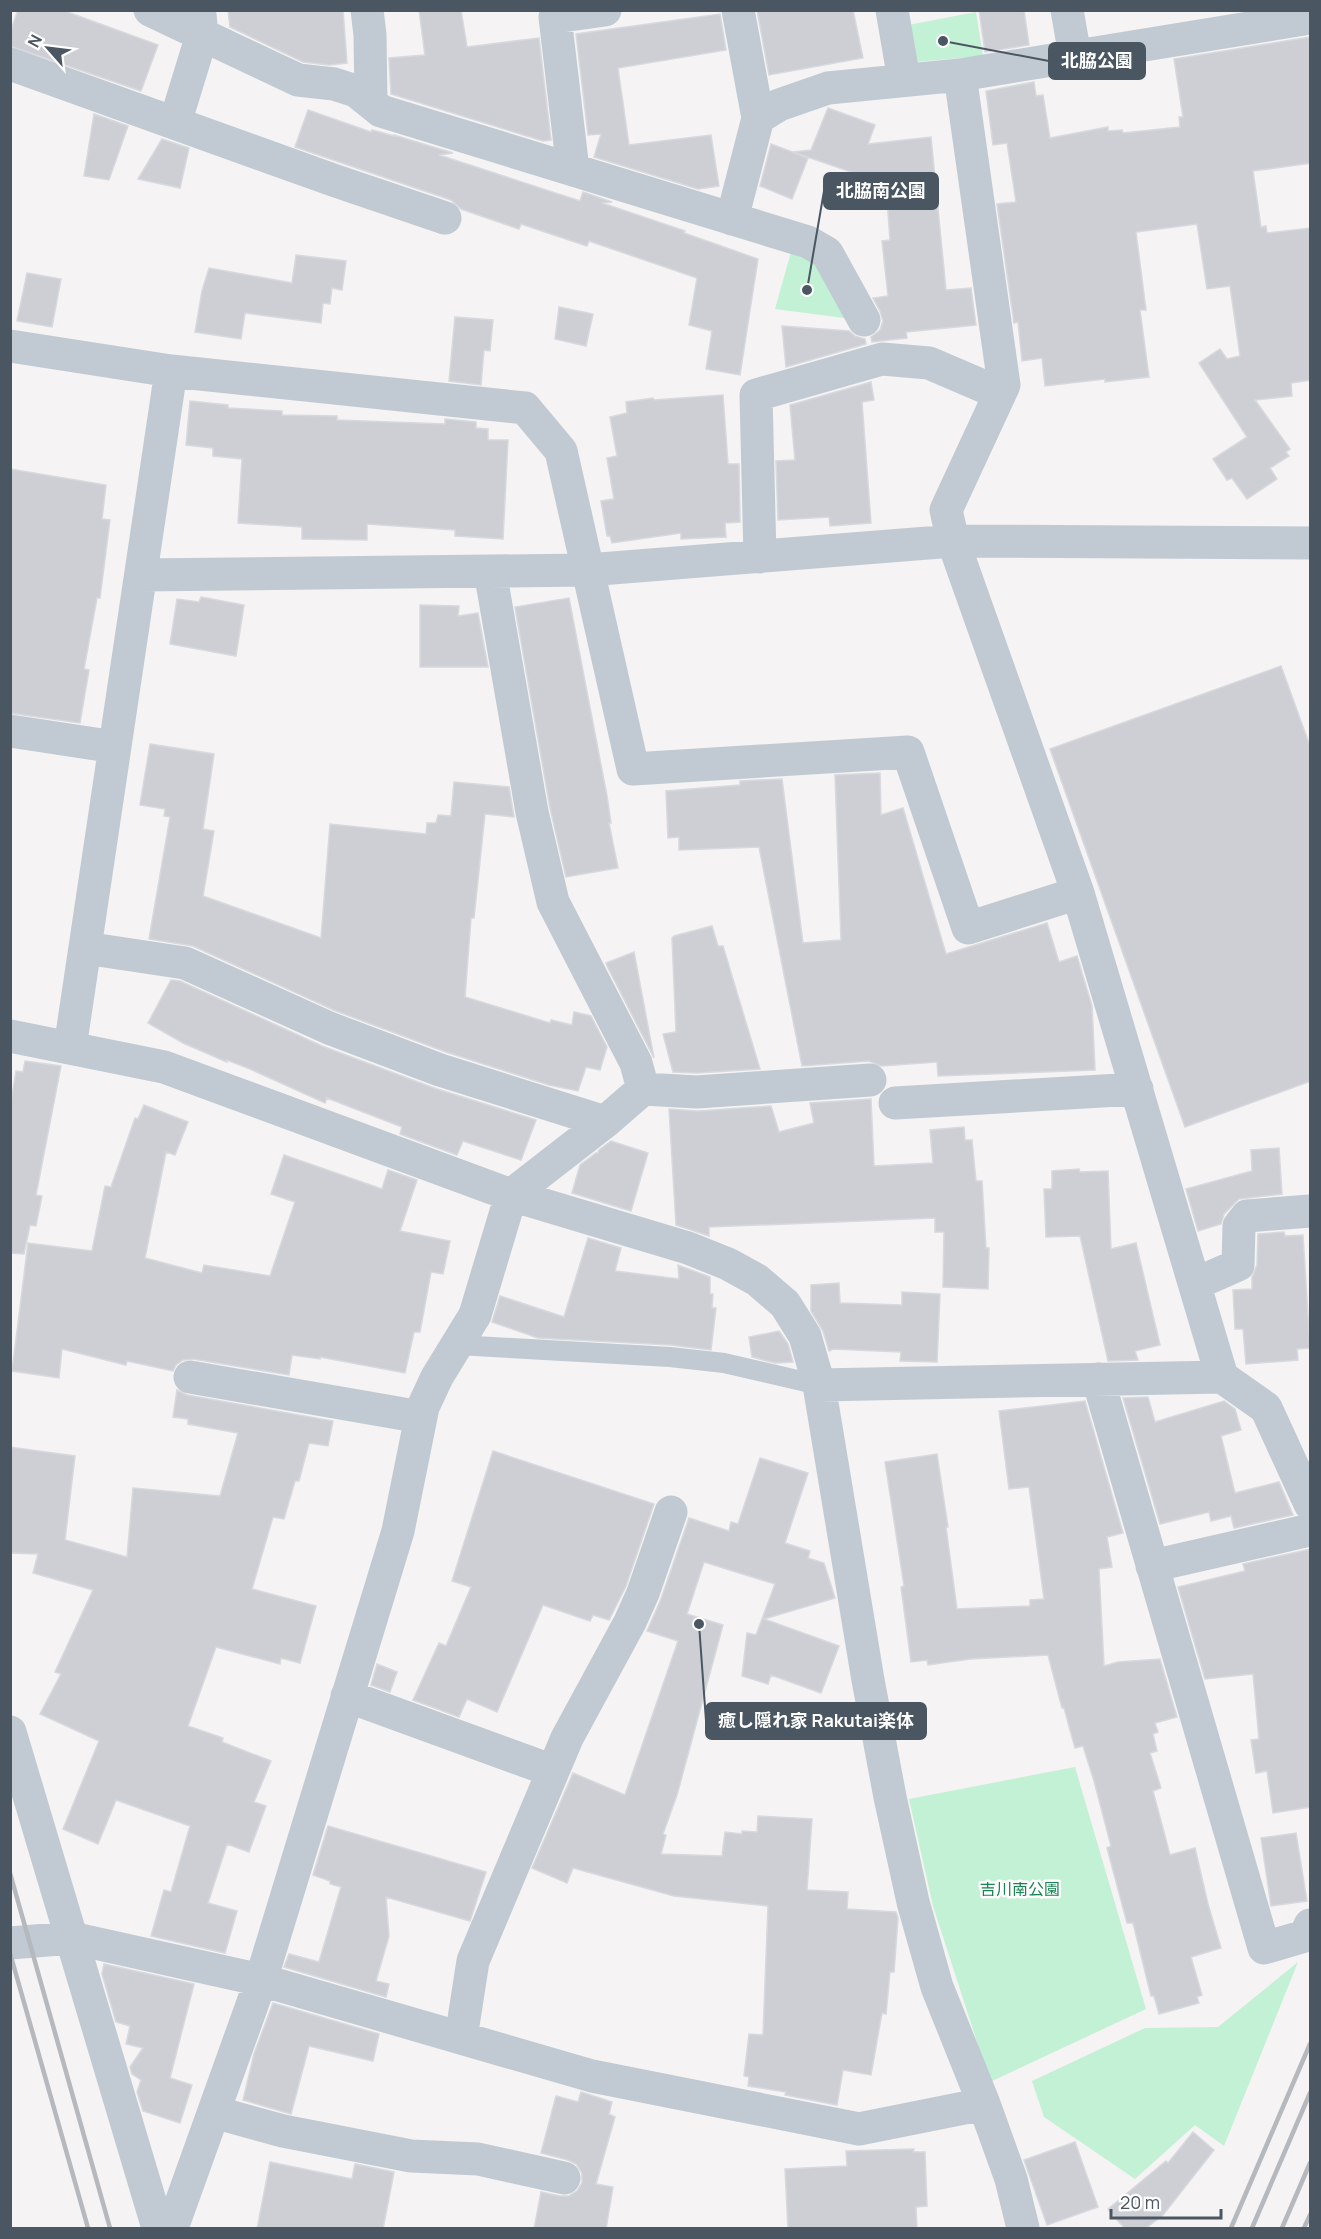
<svg xmlns="http://www.w3.org/2000/svg" width="1321" height="2239" font-family="Manrope,'Noto Sans JP',sans-serif">
	<style>
		.green { fill: #c3f1d5 }
		.building { fill: #cdcfd5; stroke: #d7d9de; stroke-width: 1.5 }
		.lines { fill: none; stroke-linecap: round; stroke-linejoin: round }
		.lane { stroke: #c1cad2; stroke-width: 20 }
		.street { stroke: #c1cad2; stroke-width: 33 }
		.rail { stroke: #b5b8bd; stroke-width: 4.5 }
		.labels { text-anchor: middle; dominant-baseline: central; stroke-width: 5; stroke-linejoin: round; paint-order: stroke }
		.park-label { font-size: 16px; fill: #17864f; stroke: #fff }
		.leader { fill: none; stroke: #4a5661; stroke-width: 2 }
		.callout-dot { fill: #4a5661; stroke: #fff; stroke-width: 2 }
		.callout { fill: #4a5661; stroke: #4a5661; stroke-width: 2 }
		.callout-label { font-size: 18px; text-anchor: middle; font-weight: bold; fill: #fff }
	</style>
	<rect width="100%" height="100%" fill="#f5f3f3"/>
	<!-- green -->
	<path class="green" d="M976 12 983 56 916 62 903 26Z
		M791 252 815 258 828 270 844 318 775 309Z
		M1075 1767 1146 2009 990 2082 933 1906 909 1799Z
		M1298 1962 1224 2146 1195 2125 1135 2179 1044 2117 1032 2081 1145 2028 1218 2027Z"/>
	<!-- building -->
	<path class="building" d="M18 10H62L158 45 141 91 10 46V33Z
		M228 10H343L347 63 329 65 303 62 230 27Z
		M419 10H461L467 47 539 38 551 140 543 141 391 94 389 58 425 55Z
		M757 10H853L863 58 769 75Z
		M979 10H1024L1029 45 985 52Z
		M720 14 726 50 618 68 629 145 711 135 719 186 698 189 594 157 601 134 588 135 576 34Z
		M1311 37V163L1253 171 1261 227 1266 226 1267 233 1311 228V380L1291 383 1292 396 1255 400 1290 449 1286 452 1289 456 1270 468 1277 479 1247 499 1232 478 1227 480 1213 459 1247 437 1199 363 1220 349 1227 359 1240 356 1230 286 1207 289 1197 224 1136 232 1146 310H1140L1149 377 1105 382V379L1045 386 1042 358 1022 361 1018 322 1014 323 997 204 1016 202 1007 143 993 145 986 91 1034 82 1036 96 1043 95 1050 138 1108 127V131L1122 130 1123 133 1180 127 1179 117H1183L1174 59Z
		M828 108 875 125 868 144 931 137 946 290 971 288 976 325 906 332 907 338 872 342 871 337 880 330 883 321 880 311 873 298 888 296 882 241 890 240 886 184 793 152 811 150Z
		M308 110 371 132 372 130 394 136V135L453 153 439 155 580 201 583 192 612 202 602 203 685 231 684 233 758 259 740 375 706 369 712 331 689 325 697 278 589 241 587 246 521 224 519 229 461 209 451 200 295 147Z
		M94 114 128 126 109 180 84 176Z
		M162 139 189 148 180 188 138 179Z
		M771 144 808 158 792 199 760 186Z
		M296 255 346 261 342 290 332 288 330 304 323 303 321 323 245 313 241 339 195 332 202 291 209 268 292 283Z
		M27 273 61 279 52 327 17 321Z
		M559 307 593 314 586 346 555 339Z
		M455 317 493 320 490 351 484 350 481 385 449 381Z
		M782 326 849 331 855 336 865 339 866 344 786 367Z
		M871 382 874 400 862 402 871 523 830 526 829 517 778 520 776 461 795 460 790 405Z
		M723 395 728 464H739L740 522 725 523 726 537 681 539V533L612 543 610 536H607L601 501 614 499 607 458 617 456 610 417 627 413 626 402 653 398 654 400Z
		M190 401 228 405V408L282 411V415L337 416V420L445 424V419L476 422V428L488 429V440H508L503 539 455 536V530L367 524V540L302 539V527L238 523 242 459 213 456V448L186 445Z
		M10 469 106 485 102 519 110 520 100 598H97L84 669 89 670 80 723 10 713Z
		M201 597 244 605 236 656 170 644 177 599 199 602Z
		M569 598 607 796 611 823H609L618 868 566 877 550 808 515 607Z
		M420 605 459 606 458 616 478 613 488 667H420Z
		M1281 666 1311 749V1081L1185 1127 1050 749Z
		M150 744 214 754 203 829 214 831 203 896 321 938 330 824 426 834 427 823H436L438 815 451 816 454 782 509 787 514 817 485 814 474 918H471L465 997 550 1023 551 1020 572 1025 574 1012 591 1016 607 1047 600 1070 586 1067 578 1091 549 1085 446 1052 336 1011 193 946 149 939 170 817 164 816 165 809 140 805Z
		M880 773 881 815 903 808 946 954 1047 923 1059 962 1077 956 1092 1006 1095 1070 938 1076 937 1062 881 1066 869 1061 802 1066 759 847 679 850V837L668 838 666 791 740 785V781L782 779 803 943 841 940 835 775Z
		M712 926 718 946H723L760 1069 697 1073 673 1072 663 1034 676 1032 672 938 674 936Z
		M634 952 654 1058 607 966 606 963Z
		M171 980 180 981 322 1046 434 1088 536 1120 521 1160 463 1141 457 1155 400 1134 402 1127 327 1098 325 1103 250 1069 227 1060V1062L183 1043 148 1023Z
		M25 1061 61 1066 36 1195 42 1196 36 1226 30 1225 24 1254 10 1253V1108L16 1071 23 1072Z
		M871 1099 874 1166 933 1163 930 1130 964 1127 965 1140H972L976 1181H982L986 1248H989L988 1289 943 1287 944 1232H935V1218L709 1227V1236L676 1225 669 1109 698 1111 771 1106 779 1132 814 1123 810 1103Z
		M144 1105 188 1122 175 1155 166 1152 145 1258 202 1273 204 1265 270 1276 295 1202 271 1194 284 1155 382 1189 388 1170 417 1180 400 1231 450 1241 443 1274 431 1272 420 1332H414L405 1373 320 1357V1359L292 1355 289 1375 193 1359 183 1360 176 1365 173 1371 127 1361 126 1365 62 1349 59 1378 12 1371 28 1243 92 1251 105 1186 111 1187 135 1118 138 1119Z
		M611 1141 648 1153 631 1211 572 1193 580 1165 596 1153H598L599 1150Z
		M1279 1148 1282 1194 1239 1199 1224 1214 1221 1224 1198 1231 1186 1189 1252 1171 1251 1150Z
		M1079 1169 1080 1172 1108 1171 1111 1249 1136 1243 1160 1345 1135 1351 1138 1360 1108 1361 1080 1236 1046 1237 1044 1189H1052V1171Z
		M1284 1232 1285 1236 1303 1235 1310 1348 1297 1349 1298 1360 1246 1364 1243 1329H1235L1233 1290 1252 1289V1277L1257 1265 1258 1234Z
		M588 1238 621 1248 615 1271 679 1279 678 1265 710 1277V1294H713L712 1308H716L711 1350 671 1345 538 1338 492 1322 500 1296 564 1317Z
		M839 1283 840 1303 902 1305V1292L940 1294 937 1362 900 1361 901 1352 833 1349 829 1351 823 1331 811 1311V1285Z
		M779 1331 788 1344 793 1362 775 1363 752 1357 749 1337Z
		M177 1390 187 1395 333 1421 328 1446 309 1443 299 1481H295L284 1519 273 1517 252 1589 316 1606 300 1663 281 1658 280 1664 216 1647 188 1726 223 1738 222 1742 271 1761 254 1802 266 1806 249 1852 227 1844 208 1903 237 1911 225 1953 151 1936 164 1890 171 1892 190 1826 116 1800 98 1844 63 1829 99 1741 40 1714 61 1674 55 1672 93 1590 33 1573 38 1554 10 1553V1447L75 1456 65 1540 127 1557 133 1488 220 1496 238 1433 188 1424V1419L173 1417Z
		M1148 1397 1155 1422 1224 1401 1235 1409 1241 1430 1221 1436 1235 1493 1279 1482 1293 1515 1234 1528 1231 1516 1211 1521 1209 1512 1160 1524 1123 1398Z
		M1085 1401 1123 1533 1107 1537 1112 1567 1099 1569 1104 1666 1118 1662 1160 1659 1177 1717 1155 1723 1158 1732 1153 1734 1157 1751 1150 1753 1161 1788 1153 1791 1170 1855 1195 1848 1208 1904 1221 1948 1191 1957 1202 1995 1197 1997 1199 2003 1159 2014 1154 1996H1151L1133 1923H1127L1107 1848 1111 1846 1094 1781 1083 1746 1075 1748 1064 1708H1062L1048 1655 970 1659 928 1665 927 1660 911 1662 901 1587 904 1586 885 1462 937 1454 948 1527H946L957 1609 1030 1606V1600L1044 1599 1029 1487 1009 1489 999 1411Z
		M493 1451 654 1504 626 1586 609 1620 593 1615 590 1621 543 1605 497 1712 467 1699 459 1717 413 1700 439 1643 446 1646 471 1587 452 1581Z
		M760 1458 808 1473 785 1543 810 1551 808 1558 824 1563 835 1598 764 1619 839 1646 821 1693 771 1675 768 1684 742 1676 747 1633 756 1635 775 1584 704 1562 687 1614 723 1625 677 1795 663 1834 666 1835 661 1854 722 1856 725 1832 742 1834V1831L757 1832 758 1816 812 1819 807 1890 848 1892 847 1909 896 1912 898 1918 894 1972H890L886 2014 882 2013 871 2075 843 2070 837 2105 785 2095 786 2092 748 2086 749 2077 744 2076 749 2034 763 2035 768 1906 674 1896 573 1868 567 1883 532 1868 573 1773 625 1795 678 1641 647 1631 661 1599 689 1518 729 1531 731 1522 738 1524Z
		M1311 1549V1807L1273 1813 1267 1771 1256 1773 1251 1740 1259 1739 1253 1674 1205 1679 1178 1587 1245 1571 1243 1564Z
		M377 1664 397 1672 390 1692 371 1685Z
		M328 1826 486 1872 470 1921 386 1897 389 1936 376 1981 389 1984 386 1997 284 1967 289 1954 319 1962 341 1887 330 1884V1881L313 1875Z
		M1296 1833 1307 1901 1271 1906 1261 1838Z
		M104 1964 194 1984 170 2078 192 2085 180 2123 143 2111 137 2092 141 2080 132 2074 130 2067 143 2048 126 2044 130 2026 116 2022 102 1974Z
		M273 2003 379 2034 373 2061 309 2046 291 2114 243 2100 254 2054Z
		M581 2092 612 2102 609 2114 615 2117 596 2184 613 2187 606 2229H534L541 2192 560 2196H569L577 2191 582 2183V2173L576 2164 568 2160 541 2153 556 2096 578 2102Z
		M1193 2132 1214 2150 1163 2215 1145 2229H1125L1108 2209 1166 2161 1168 2163Z
		M1075 2142 1098 2207 1047 2225 1024 2160Z
		M914 2149 913 2152H925L927 2206 916 2207 917 2229H788L785 2169 847 2166 846 2151Z
		M270 2162 352 2179 355 2164 394 2172 383 2229H257Z"/>
	<g class="lines">
		<!-- lane -->
		<path class="lane" d="M457 1345 670 1357 724 1363 819 1385"/>
		<!-- street -->
		<path class="street" d="M150 10 298 80 334 84 356 91 381 111 808 242 827 253 864 320
			M367 10 370 35 371 103
			M738 10 758 118
			M892 10 904 80
			M1067 10 1075 56
			M10 64 333 180 445 218
			M960 75 1004 385 946 510 953 541 1078 893 1222 1377
			M175 123 202 35 200 15
			M573 170 555 17 605 10
			M732 219 758 118 779 105 828 88 960 75 1310 18
			M10 346 171 371 525 408 561 451 633 769 908 752 968 928 1078 893
			M760 557 756 395 882 359 929 363 999 393
			M141 575 587 570 953 541 1310 543
			M10 731 115 747
			M85 948 185 963 329 1028 440 1070 605 1122
			M10 1036 164 1067 511 1195 688 1248 728 1264 757 1280 785 1304 805 1336 819 1385 868 1680 890 1797 913 1902 937 1987 984 2104 1011 2179 1023 2228
			M70 1048 171 371
			M643 1089 697 1092 870 1080
			M895 1103 1137 1089
			M1195 1284 1238 1265 1239 1226 1247 1216 1310 1211
			M190 1377 421 1417
			M1098 1379 1264 1948 1305 1936 1310 1925
			M819 1385 1222 1377 1266 1408 1310 1504
			M1152 1566 1310 1530
			M347 1696 553 1771
			M10 1732 158 2228
			M10 1943 72 1938 261 1980 592 2076 859 2129 984 2104
			M461 2038 473 1961 567 1738 630 1622 643 1593 671 1512
			M214 2112 283 2131 411 2156 478 2159 564 2178
			M172 2228 261 1980 398 1531 423 1407 437 1377 475 1315 511 1195 605 1122 643 1089 636 1063 553 902 532 812 490 571"/>
		<!-- rail -->
		<path class="rail" d="M10 1873 110 2228
			M10 1953 88 2228
			M1231 2228 1310 2044
			M1252 2228 1310 2093
			M1282 2228 1310 2163
			M1304 2228 1310 2215"/>
	</g>
	<g class="labels">
		<!-- park labels -->
		<g class="park-label">
			<text x="1020" y="1889">吉川南公園</text>
		</g>
	</g>
	<!-- callouts -->
	<path class="leader" d="M943 41L1049 61M807 290L824 191M699 1624L706 1721"/>
	<g class="callout-dot">
		<circle cx="943" cy="41" r="6"/>
		<circle cx="807" cy="290" r="6"/>
		<circle cx="699" cy="1624" r="6"/>
	</g>
	<g class="callout">
		<rect x="1049" y="43" width="96" height="36" rx="6"/>
		<rect x="824" y="173" width="114" height="36" rx="6"/>
		<rect x="706" y="1703" width="220" height="36" rx="6"/>
	</g>
	<g class="callout-label">
		<text x="1097" y="67">北脇公園</text>
		<text x="881" y="197">北脇南公園</text>
		<text x="816" y="1727">癒し隠れ家 Rakutai楽体</text>
	</g>
	<!-- border -->
	<rect width="1321" height="2239" fill="none" stroke="#4a5661" stroke-width="24"/>
	<!-- north arrow -->
	<g transform="translate(48 48) rotate(298)" stroke="#ffffff" stroke-width="4.5" paint-order="stroke">
	<path d="M0-4.5L10 22L0 15L-10 22Z" fill="#4a5661"/>
	<text y="-9" font-size="16" font-weight="bold" text-anchor="middle" fill="#4a5661">N</text>
	</g>
	<!-- scale -->
	<path d="M1111 2209v9h110v-9" fill="none" stroke="#4a5661" stroke-width="3"/>
	<text x="1120" y="2209" font-size="18" fill="#4a5661" stroke="#ffffff" stroke-width="4.5" paint-order="stroke">20 m</text>
</svg>
